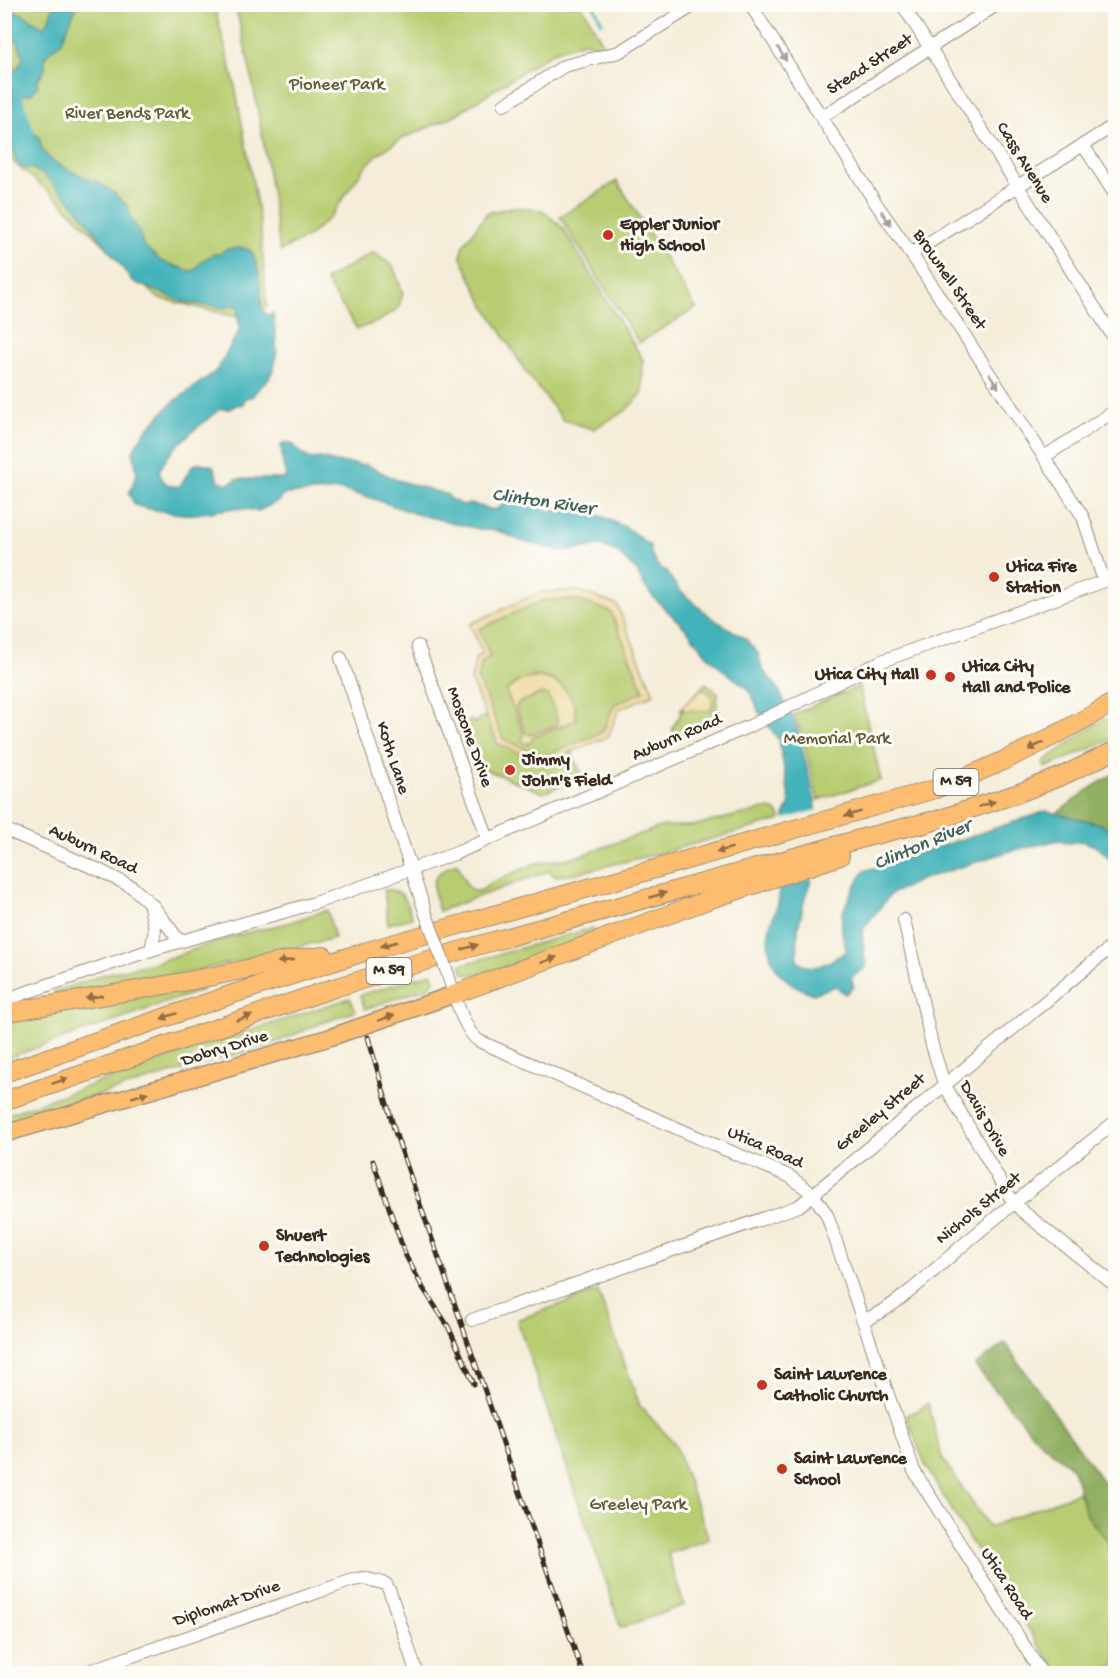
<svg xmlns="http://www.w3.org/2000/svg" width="1120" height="1678" font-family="'Gochi Hand',sans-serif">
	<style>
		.green { fill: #b8cd72; stroke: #7a7c48; stroke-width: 1.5; fill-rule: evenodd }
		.forest { fill: #92b064; stroke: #666d41; stroke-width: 1.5 }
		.sand { fill: #eeda9e; stroke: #94825e; stroke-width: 1.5; fill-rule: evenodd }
		.water { fill: #43b3ba; stroke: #3f6e6c; stroke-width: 1.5 }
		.pier { fill: #f5edd9 }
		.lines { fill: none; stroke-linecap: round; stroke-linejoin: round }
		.stream { stroke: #43b3ba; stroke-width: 3 }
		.river { stroke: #43b3ba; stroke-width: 16 }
		.minor-casing { stroke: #988c7c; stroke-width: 14 }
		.major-casing { stroke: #988c7c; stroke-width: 19 }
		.highway-casing { stroke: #988c7c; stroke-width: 20 }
		.minor { stroke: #fff; stroke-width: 12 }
		.major { stroke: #fcbd6f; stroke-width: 16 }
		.highway { stroke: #fcbd6f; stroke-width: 18 }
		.rail-casing { stroke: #3b2a1e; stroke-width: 5 }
		.rail { stroke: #fdfcf7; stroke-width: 3; stroke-dasharray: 9; stroke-linecap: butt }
		.minor-bridge-casing { stroke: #988c7c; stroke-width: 14; stroke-linecap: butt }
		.minor-bridge { stroke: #fff; stroke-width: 12 }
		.oneway { fill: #a79f9a }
		.oneway2 { fill: #926c42 }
		.poi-dot { fill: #c8321e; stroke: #fdfcf7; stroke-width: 2 }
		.labels { text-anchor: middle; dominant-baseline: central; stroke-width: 6; stroke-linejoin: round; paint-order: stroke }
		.shield { fill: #fdfcf7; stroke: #75695f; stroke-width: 1.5 }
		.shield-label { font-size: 16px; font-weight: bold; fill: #3b2a1e }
		.street-label { font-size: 18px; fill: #3b2a1e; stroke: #fdfcf7 }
		.park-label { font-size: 18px; fill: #605b37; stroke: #fdfcf7 }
		.poi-label { font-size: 18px; font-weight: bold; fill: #3b2a1e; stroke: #fdfcf7; text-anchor: start }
		.water-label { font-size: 20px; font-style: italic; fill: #3e615c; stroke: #fdfcf7 }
	</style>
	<rect width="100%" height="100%" fill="#fdfcf7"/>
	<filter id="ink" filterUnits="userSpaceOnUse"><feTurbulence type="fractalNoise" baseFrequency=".0167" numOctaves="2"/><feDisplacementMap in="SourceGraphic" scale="12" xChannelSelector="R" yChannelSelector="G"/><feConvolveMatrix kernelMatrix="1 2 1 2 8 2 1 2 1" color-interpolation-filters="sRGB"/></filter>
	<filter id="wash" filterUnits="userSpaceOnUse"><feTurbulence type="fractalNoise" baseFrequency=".008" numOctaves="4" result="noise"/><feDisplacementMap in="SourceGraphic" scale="24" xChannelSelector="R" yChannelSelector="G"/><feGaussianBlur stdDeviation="1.35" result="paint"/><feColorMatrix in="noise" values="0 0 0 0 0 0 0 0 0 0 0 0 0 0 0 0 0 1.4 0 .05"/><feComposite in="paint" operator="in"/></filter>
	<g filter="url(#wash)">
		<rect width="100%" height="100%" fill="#f5edd9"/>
		<!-- green -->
		<path class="green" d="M4 5H214L234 81 260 221 267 306 250 320 158 298 58 199 5 156Z
			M235 5H582L604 46 583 42 553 52 452 117 401 139 378 154 364 168 331 216 309 236 280 251C268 168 256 86 235 5Z
			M617 181 696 308 639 343 560 217Z
			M512 207 542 210 563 228 643 360 642 394 624 412 593 429 563 420 526 372 482 301 461 258 462 247 487 213Z
			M373 252 393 266 403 293 398 309 377 322 357 329 325 280Z
			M543 600H578L611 612 644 692 614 705 603 732 543 757 503 739 478 680 482 661 490 657 478 629ZM532 677C566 677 568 692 576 720L532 738V741L528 744 506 691 518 681Z
			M706 683 718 693 716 714H718L717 720 707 721 701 728 675 738 672 728 682 712 680 711 682 707 684 710 687 708 710 711 712 707 705 689 684 705Z
			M859 686 881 780 818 800 802 734 794 714Z
			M543 693 548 695 558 720 556 725 531 735 526 733 516 709 518 703Z
			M1115 712V738L1045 768 1043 762 1091 727Z
			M486 716 498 744 544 763 572 751 575 761 573 762 574 764 577 763 583 777 543 793 474 765 458 726 472 720 474 724 477 722V720Z
			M765 809C775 809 778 811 781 820L661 853 568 875 554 876 549 871 439 911C431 883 428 875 457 863L468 887 475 892 484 889 489 884 536 863 564 859 582 855 663 826H692Z
			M384 890C404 888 407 902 412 918L388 924Z
			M327 910 335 938 196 971 55 996 54 992 105 974 157 962 237 935 284 924Z
			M593 928 594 933C571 942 483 980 464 974L460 965Z
			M433 973 434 981 429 987 365 1009 360 995Z
			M200 985 202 990 5 1059 4 1021Z
			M350 998 356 1011 319 1024 277 1042 5 1123V1115L179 1054Z
			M598 1291 640 1406 674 1443 709 1539 668 1554 684 1605 621 1628 517 1320Z
			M928 1403 942 1458 989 1527 1079 1492 1086 1514 1115 1552V1665L1103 1673H1058L968 1537 925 1465 906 1415 917 1411Z"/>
		<!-- forest -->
		<path class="forest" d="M1115 773V833L1084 820 1056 814 1089 789Z
			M1005 1343 1110 1492 1115 1488V1552L1086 1514 1073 1469 1037 1439 975 1366Z"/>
		<!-- sand -->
		<path class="sand" d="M578 591 617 605 654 694 619 709 608 737 544 763 498 744 471 681 476 657 483 654 470 624 541 592ZM543 600H578L611 612 644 691 614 705 603 732 543 757 503 739 478 680 482 661 490 657 479 629Z
			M539 677C562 680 576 696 576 720L533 737 531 742 526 744 522 741 524 734 506 691 521 680ZM542 693 548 695 558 720 556 725 531 735 526 733 516 708 518 703Z
			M703 689C713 693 715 702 710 711L683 710V706Z"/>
		<!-- water -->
		<path class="water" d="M54 5H77L61 43 51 50 45 57V69L37 81 38 86 31 94 23 95C13 118 28 124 40 139 39 162 74 171 92 181L95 180 114 193 128 207 132 221 140 232 143 245 161 261 190 271 195 270 203 260 214 254H220L226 249 243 248 250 250C262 267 260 290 262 309L268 316 273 313C275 334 282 360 268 379 263 386 257 388 252 397L245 398 243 404 236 405 230 409H220C197 428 173 444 159 471 162 482 169 488 180 486L193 465 201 463 213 466 219 481 228 484 237 479H284L286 474 283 465 281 445 285 442 291 443 305 456 312 459 321 458 335 462 358 464 360 466 365 464 397 480 448 495 450 499 463 505 472 504 494 510 499 508 506 501 523 499 547 510 571 511 601 516 627 528 650 546 651 554 660 569 665 570 679 590 712 618 746 639 758 653 762 669 777 687 797 727 816 805 811 880 805 897 798 928 797 961C815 975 830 961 847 951 834 915 846 903 864 871L1047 811 1100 824 1115 833V864L1102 851 1093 845 1081 841 1069 843 1059 840 1007 852 920 880 891 894 866 925 862 933 866 967 851 978 854 987 845 994 836 986 813 994C805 990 795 987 788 981 771 968 765 947 770 926 773 913 781 904 779 890L784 816 790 803 779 740 758 711 755 701 747 688 723 670 706 654 687 630 653 597 643 584 637 571 617 552 600 545 573 550H559L545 547 521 541 498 531 479 529 416 514 371 498 341 490 285 494 279 501 258 511C234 505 219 511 196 514 185 516 146 509 135 505L129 494 137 473 133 452 135 446 147 429 172 403 216 371 239 331 238 306 231 305 226 308 184 302 133 282 75 205 44 175 33 169 23 168 15 160 11 142 5 129V76L17 68 23 59 18 41 5 38V10L20 13 44 27 48 22Z"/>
		<!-- pier -->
		<path class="pier" d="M817 810 813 878 777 888 781 820Z"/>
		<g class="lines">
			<!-- stream -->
			<path class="stream" d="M593 4 602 23"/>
			<!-- river -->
			<path class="river" d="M4 77 10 84 30 143"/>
		</g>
	</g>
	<g filter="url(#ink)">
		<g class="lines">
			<defs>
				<path id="minor" d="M750 4 875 202 916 261 1074 503 1083 517 1104 581
					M902 4 1116 341
					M504 105 564 66 619 52 696 4
					M822 117 998 4
					M1083 145 1116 196
					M911 254 1116 124
					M1044 457 1116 410
					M418 646 488 839
					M341 658 426 914
					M4 829 101 871 132 887 154 907 180 942
					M150 907 155 930 151 950
					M904 920 932 1045 944 1084 1007 1193 1022 1211 1116 1286
					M446 969C453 989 462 1029 479 1041L722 1148 789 1176 813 1194 827 1215 914 1471 1042 1674
					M4 1000 151 950 318 902 454 854 750 726 882 661 1116 577
					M472 1320 799 1206 1116 943
					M863 1320C895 1310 941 1263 969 1240 1017 1200 1067 1161 1116 1121
					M80 1674 353 1580 364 1578 386 1584 390 1592 417 1674"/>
				<path id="major" d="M4 1134 331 1037 455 994"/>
				<path id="highway" d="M922 825 1019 793 1064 775 1116 750
					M455 994 708 900 840 856
					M4 1013 194 980 285 961 324 956
					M4 1073 233 994 364 952 935 789C998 766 1057 736 1116 701
					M4 1101 334 988 476 946 867 837 931 821"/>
			</defs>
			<!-- minor casing -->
			<use href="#minor" class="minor-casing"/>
			<!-- major casing -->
			<use href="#major" class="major-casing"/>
			<!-- highway casing -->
			<use href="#highway" class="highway-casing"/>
			<!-- minor -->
			<use href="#minor" class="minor"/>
			<!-- major -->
			<use href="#major" class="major"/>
			<!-- highway -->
			<use href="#highway" class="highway"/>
			<defs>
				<path id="rail" d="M368 1037 395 1132 583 1674
					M373 1161 405 1254 423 1288 448 1326 474 1384"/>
			</defs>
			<!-- rail casing -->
			<use href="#rail" class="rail-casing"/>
			<!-- rail -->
			<use href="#rail" class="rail"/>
			<defs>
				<path id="minor-bridge" d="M426 914 446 969"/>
			</defs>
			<!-- minor-bridge casing -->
			<use href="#minor-bridge" class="minor-bridge-casing"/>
			<!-- minor-bridge -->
			<use href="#minor-bridge" class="minor-bridge"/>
		</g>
		<!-- one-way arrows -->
		<defs><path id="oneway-solid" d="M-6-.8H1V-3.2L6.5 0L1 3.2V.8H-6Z" transform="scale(1.5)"/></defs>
		<g class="oneway">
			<use href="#oneway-solid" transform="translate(782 54) rotate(58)"/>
			<use href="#oneway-solid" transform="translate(886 218) rotate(56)"/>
			<use href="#oneway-solid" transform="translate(994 381) rotate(57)"/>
		</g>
		<g class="oneway2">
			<use href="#oneway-solid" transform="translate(1036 746) rotate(153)"/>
			<use href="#oneway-solid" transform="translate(987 804) rotate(-18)"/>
			<use href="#oneway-solid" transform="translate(853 814) rotate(164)"/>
			<use href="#oneway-solid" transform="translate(724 850) rotate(164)"/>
			<use href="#oneway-solid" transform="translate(658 895) rotate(-16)"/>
			<use href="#oneway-solid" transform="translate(389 944) rotate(164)"/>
			<use href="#oneway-solid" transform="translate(470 947) rotate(-16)"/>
			<use href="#oneway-solid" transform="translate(549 960) rotate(-21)"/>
			<use href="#oneway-solid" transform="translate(286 961) rotate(172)"/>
			<use href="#oneway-solid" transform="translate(94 997) rotate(171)"/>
			<use href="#oneway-solid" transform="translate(169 1016) rotate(161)"/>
			<use href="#oneway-solid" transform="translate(244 1018) rotate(-19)"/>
			<use href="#oneway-solid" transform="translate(386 1018) rotate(-19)"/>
			<use href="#oneway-solid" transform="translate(60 1081) rotate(-19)"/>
			<use href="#oneway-solid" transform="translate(140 1095) rotate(-16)"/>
		</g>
	</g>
	<!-- markers -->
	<g class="poi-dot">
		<circle cx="608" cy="235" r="6"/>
		<circle cx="994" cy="577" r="6"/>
		<circle cx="931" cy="675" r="6"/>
		<circle cx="950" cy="677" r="6"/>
		<circle cx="510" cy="770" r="6"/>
		<circle cx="264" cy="1246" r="6"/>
		<circle cx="762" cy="1385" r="6"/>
		<circle cx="782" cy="1469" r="6"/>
	</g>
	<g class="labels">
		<!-- shield labels -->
		<g class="shield">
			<rect x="933.5" y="769" width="45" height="26" rx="4.5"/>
			<rect x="366.5" y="958" width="45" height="26" rx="4.5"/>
		</g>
		<g class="shield-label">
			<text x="956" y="782">M 59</text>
			<text x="389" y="971">M 59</text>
		</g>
		<!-- street labels -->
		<g class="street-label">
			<text transform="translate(870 65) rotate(-33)">Stead Street</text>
			<text transform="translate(1024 163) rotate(58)">Cass Avenue</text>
			<text transform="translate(949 280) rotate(56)">Brownell Street</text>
			<text transform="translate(469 737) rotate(70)">Moscone Drive</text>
			<text transform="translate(677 738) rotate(-23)">Auburn Road</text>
			<text transform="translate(392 758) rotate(72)">Koth Lane</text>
			<text transform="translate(93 850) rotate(25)">Auburn Road</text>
			<text transform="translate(225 1049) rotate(-17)">Dobry Drive</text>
			<text transform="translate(881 1113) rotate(-40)">Greeley Street</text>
			<text transform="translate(984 1119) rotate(60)">Davis Drive</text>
			<text transform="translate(765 1148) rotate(24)">Utica Road</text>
			<text transform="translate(979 1209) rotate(-39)">Nichols Street</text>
			<text transform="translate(1006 1584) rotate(57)">Utica Road</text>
			<text transform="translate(227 1604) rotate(-19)">Diplomat Drive</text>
		</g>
		<!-- park labels -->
		<g class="park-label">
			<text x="337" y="85">Pioneer Park</text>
			<text x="127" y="114">River Bends Park</text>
			<text x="837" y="739">Memorial Park</text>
			<text x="638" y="1505">Greeley Park</text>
		</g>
		<!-- poi labels -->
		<g class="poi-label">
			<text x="620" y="225">Eppler Junior<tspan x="620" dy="21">High School</tspan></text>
			<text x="1006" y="567">Utica Fire<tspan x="1006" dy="21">Station</tspan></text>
			<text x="962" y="667">Utica City<tspan x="962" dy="21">Hall and Police</tspan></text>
			<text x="919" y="675" text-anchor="end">Utica City Hall</text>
			<text x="522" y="760">Jimmy<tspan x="522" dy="21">John's Field</tspan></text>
			<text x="276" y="1236">Shuert<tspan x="276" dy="21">Technologies</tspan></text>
			<text x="774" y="1375">Saint Lawrence<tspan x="774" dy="21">Catholic Church</tspan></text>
			<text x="794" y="1459">Saint Lawrence<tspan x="794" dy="21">School</tspan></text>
		</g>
		<!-- water labels -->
		<g class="water-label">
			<text transform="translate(543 503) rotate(8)">Clinton River</text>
			<text transform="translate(923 846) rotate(-23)">Clinton River</text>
		</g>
	</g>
	<!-- margin -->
	<rect width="1120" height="1678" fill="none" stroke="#fdfcf7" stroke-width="24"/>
</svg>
